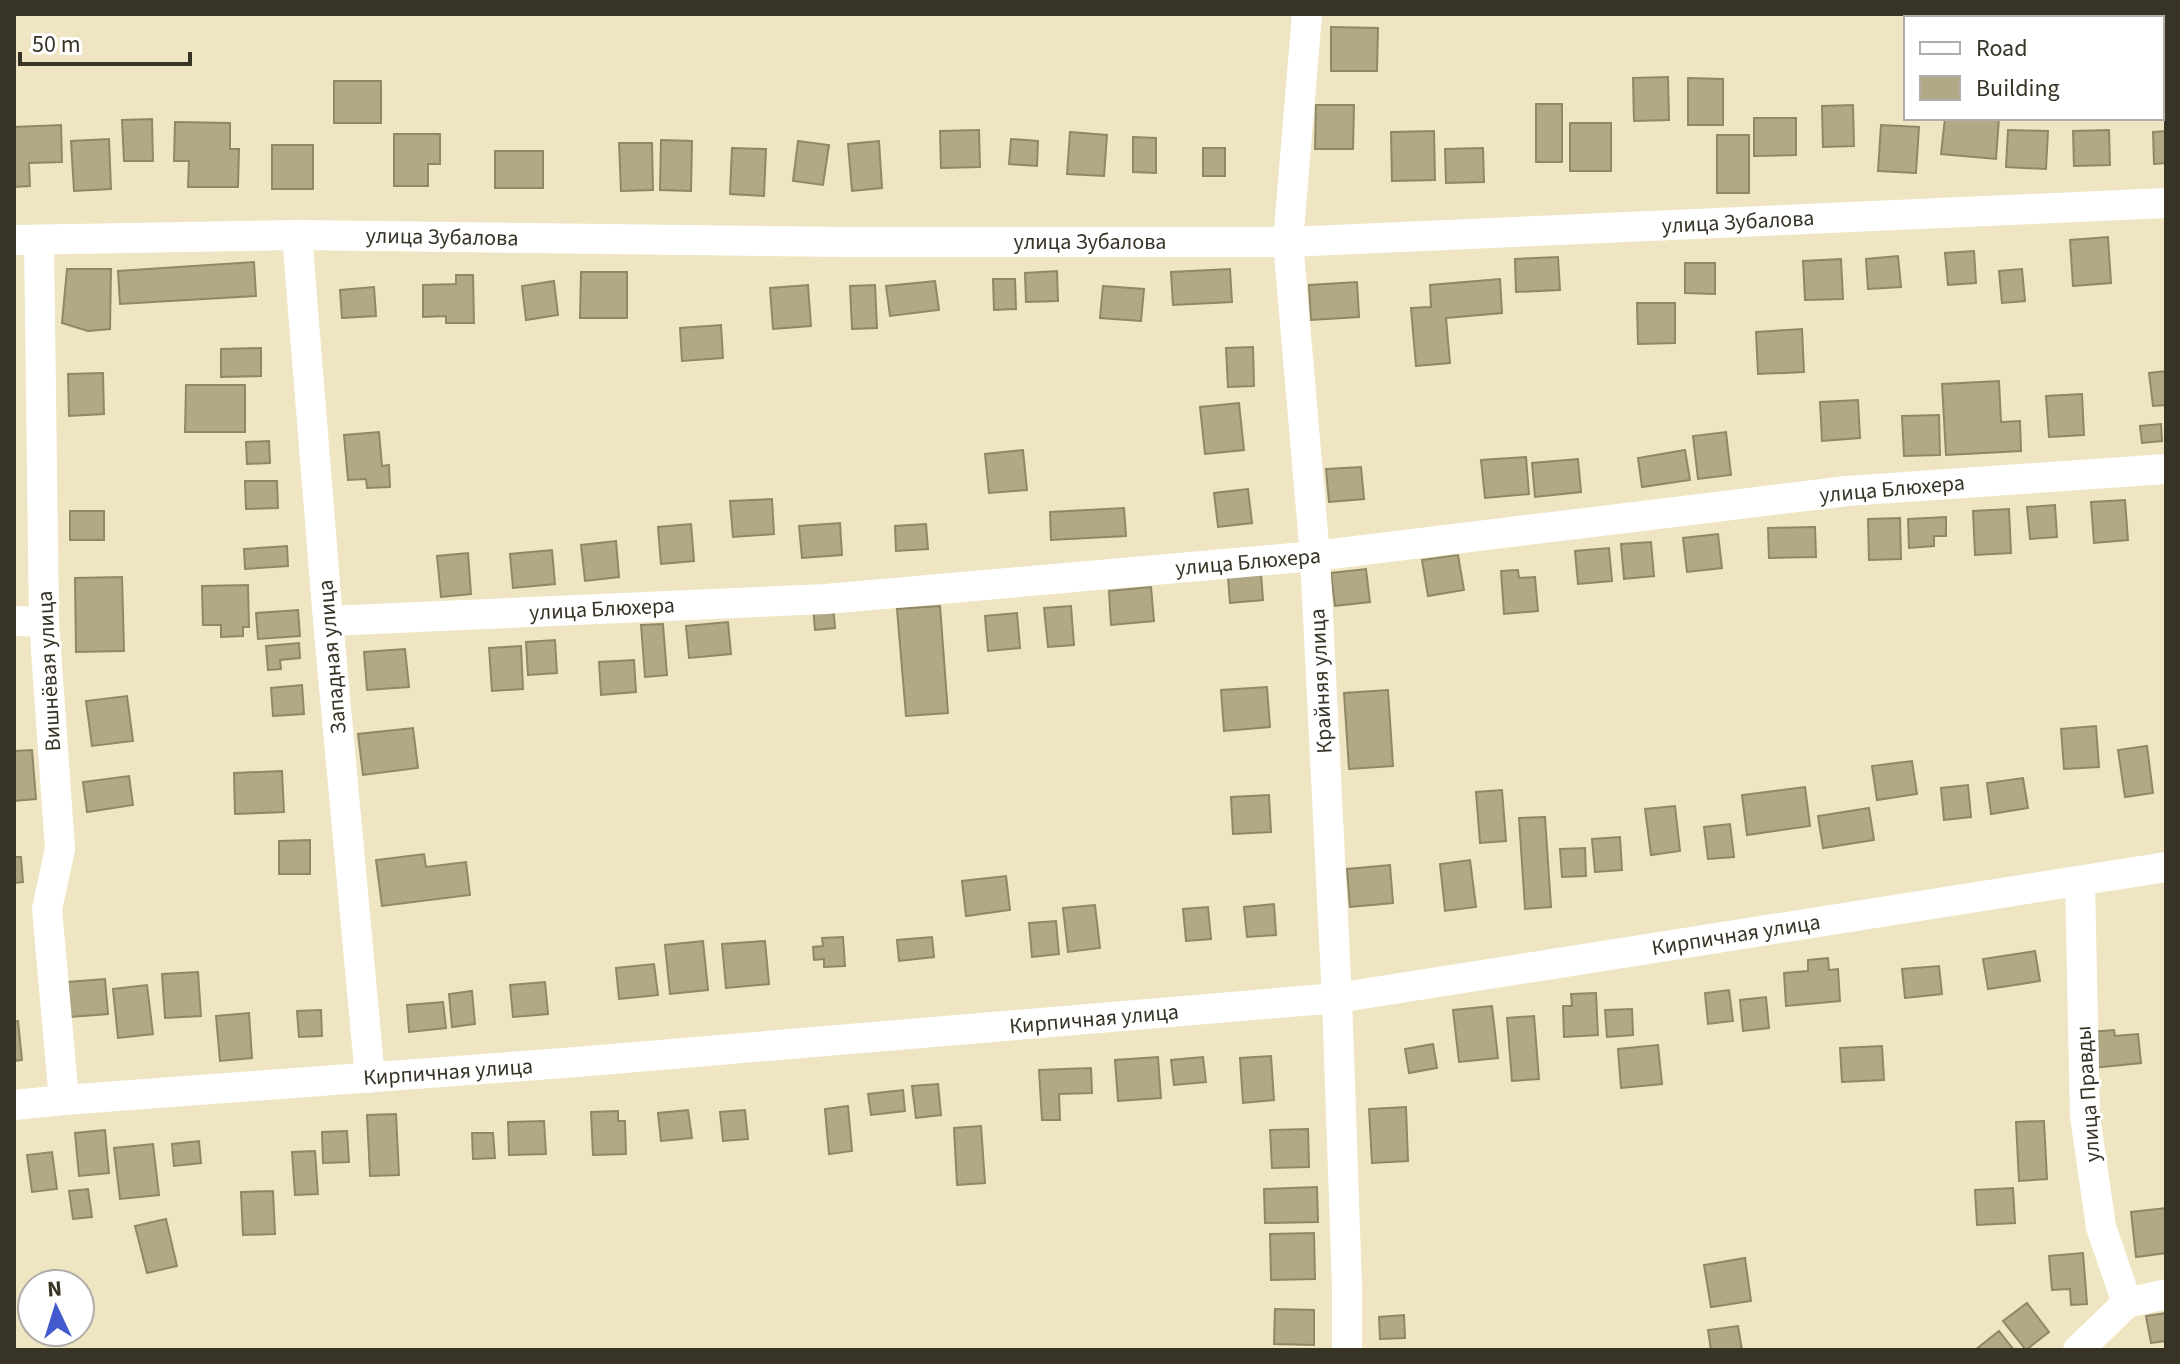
<svg xmlns="http://www.w3.org/2000/svg" width="2180" height="1364" font-family="'Source Sans 3',sans-serif">
	<style>
		.building { fill: #b1a886; stroke: #908766; stroke-width: 2 }
		.lines { fill: none; stroke-linecap: round; stroke-linejoin: round }
		.minor { stroke: #fff; stroke-width: 30 }
		.labels { text-anchor: middle; dominant-baseline: central; stroke-width: 6; stroke-linejoin: round; paint-order: stroke }
		.street-label { font-size: 22px; fill: #373325; stroke: #fff }
	</style>
	<rect width="100%" height="100%" fill="#efe5c2"/>
	<!-- building -->
	<path class="building" d="M1331 27 1378 28 1377 71H1331Z
		M1668 77 1669 120 1634 121 1633 78Z
		M1688 78 1723 79V125H1688Z
		M334 81H381V123H334Z
		M1536 104H1562V162H1536Z
		M1316 105H1354L1353 149H1315Z
		M1853 105 1854 146 1823 147 1822 106Z
		M1754 118H1796V155L1754 156Z
		M1945 118H1999L1996 159 1941 154Z
		M152 119 153 161H124L122 120Z
		M175 122 230 123V149H239L238 187H188L189 161H174Z
		M1570 123H1611V171H1570Z
		M61 125 62 162 29 163 30 186 14 187V127Z
		M1881 125 1919 127 1916 173 1878 171Z
		M979 130 980 167 941 168 940 131Z
		M2008 130 2048 131 2046 169 2006 167Z
		M2109 130 2110 165 2074 166 2073 131Z
		M1434 131 1435 180 1392 181 1391 132Z
		M2166 131V163L2154 164 2153 132Z
		M1070 132 1107 135 1104 176 1067 174Z
		M394 134H440V164H428V186H394Z
		M1717 135H1749V193H1717Z
		M1133 137 1156 138V173L1133 172Z
		M109 139 111 189 74 191 71 141Z
		M1011 139 1038 141 1037 166 1009 164Z
		M661 140 692 141 691 191 660 190Z
		M798 141 829 145 823 185 793 181Z
		M879 141 882 188 852 191 848 144Z
		M619 143H652L653 190 621 191Z
		M272 145H313V189H272Z
		M732 148 766 149 764 196 730 194Z
		M1203 148H1225V176H1203Z
		M1483 148 1484 182 1446 183 1445 149Z
		M495 151H543V188H495Z
		M2108 237 2111 283 2073 286 2070 240Z
		M1974 251 1976 283 1948 285 1945 253Z
		M1898 256 1901 287 1868 289 1866 259Z
		M1558 257 1560 290 1516 292 1515 259Z
		M1841 259 1843 299 1805 300 1803 261Z
		M254 262 256 296 120 304 118 271Z
		M1685 263H1715V294L1685 293Z
		M67 269H111L110 329 88 331 62 323Z
		M1230 269 1232 302 1173 305 1171 272Z
		M2022 269 2025 301 2002 303 1999 271Z
		M1057 271 1058 301 1026 302 1025 273Z
		M581 272H627V318H580Z
		M456 275H473L474 323H446V316L423 317V285L456 284Z
		M993 279H1015L1016 309 994 310Z
		M1500 279 1502 313 1446 318 1450 363 1416 366 1411 308 1431 307 1430 285Z
		M554 281 558 315 526 320 522 286Z
		M935 281 939 310 890 316 886 286Z
		M1357 282 1359 317 1311 320 1309 285Z
		M808 285 811 326 773 329 770 288Z
		M875 285 877 328 852 329 850 286Z
		M1103 286 1144 289 1141 321 1100 318Z
		M374 287 376 316 342 318 340 290Z
		M1637 303H1675V343L1638 344Z
		M721 325 723 358 682 361 680 328Z
		M1802 329 1804 372 1758 374 1756 332Z
		M1253 347 1254 386 1228 387 1226 348Z
		M261 348V376L221 377V349Z
		M2166 371V405L2153 406 2149 373Z
		M103 373 104 414 69 416 68 374Z
		M1999 381 2001 422 2020 421 2021 451 1946 455 1942 384Z
		M186 385H245V432H185Z
		M2082 394 2084 435 2049 437 2046 396Z
		M1858 400 1860 438 1822 441 1820 402Z
		M1239 403 1244 450 1205 454 1200 407Z
		M1939 415 1940 455 1904 456 1902 416Z
		M2161 424 2162 441 2142 443 2140 426Z
		M379 432 382 466 389 465 390 487 367 488 366 479 348 480 344 435Z
		M1726 432 1731 475 1698 479 1693 436Z
		M269 441 270 463 247 464 246 442Z
		M1023 450 1027 490 989 493 985 454Z
		M1685 450 1690 480 1642 487 1638 458Z
		M1526 457 1529 494 1485 498 1481 460Z
		M1578 459 1581 492 1535 497 1532 463Z
		M1361 467 1364 499 1329 502 1326 469Z
		M245 481H277L278 508 246 509Z
		M1248 489 1252 523 1218 527 1214 493Z
		M772 499 774 534 733 537 730 501Z
		M2125 500 2128 540 2094 543 2091 502Z
		M2055 505 2057 537 2030 539 2027 507Z
		M1124 508 1126 536 1051 540 1050 512Z
		M2009 509 2011 553 1975 555 1973 511Z
		M70 511H104V540H70Z
		M1946 517V536H1934V546L1909 548 1908 519Z
		M1900 518 1901 559 1869 560 1868 519Z
		M840 523 842 555 802 558 799 526Z
		M691 524 694 561 661 564 658 527Z
		M926 524 928 549 896 551 895 526Z
		M1815 527 1816 557 1769 558 1768 528Z
		M1718 534 1722 568 1687 572 1683 538Z
		M616 541 619 577 585 581 581 545Z
		M1651 542 1654 576 1624 579 1621 544Z
		M287 546 288 566 245 569 244 549Z
		M1609 548 1612 581 1578 584 1575 551Z
		M552 550 555 584 513 588 510 554Z
		M468 553 471 594 441 597 437 556Z
		M1458 555 1464 590 1428 596 1422 560Z
		M1366 569 1370 602 1335 606 1331 573Z
		M1518 570 1519 578 1535 577 1538 611 1504 614 1501 571Z
		M1261 574 1263 600 1230 603 1228 577Z
		M122 577 124 651 76 652 75 578Z
		M248 585 249 627H243V636L221 637V625H203L202 586Z
		M1151 587 1154 621 1111 625 1109 591Z
		M833 605 835 628 815 630 813 607Z
		M940 606 948 713 906 716 897 609Z
		M1071 606 1074 645 1048 647 1044 608Z
		M298 610 300 636 258 639 256 613Z
		M1017 613 1020 648 988 651 985 616Z
		M728 622 731 654 689 658 686 626Z
		M663 624 667 675 645 677 641 625Z
		M555 640 557 673 528 675 526 642Z
		M299 643 300 658 280 660 281 669 268 670 266 646Z
		M521 646 523 689 492 691 489 648Z
		M405 649 409 687 367 690 364 652Z
		M634 660 636 692 601 695 599 662Z
		M302 685 304 714 273 716 271 688Z
		M1267 687 1270 727 1224 731 1221 690Z
		M1388 690 1393 766 1349 769 1344 693Z
		M127 696 133 741 92 746 86 701Z
		M2096 726 2099 767 2064 769 2061 729Z
		M413 728 418 768 363 775 358 734Z
		M2147 746 2153 793 2125 797 2118 750Z
		M32 750 36 799 14 801V751Z
		M1912 761 1917 794 1877 800 1872 766Z
		M282 771 284 812 235 814 234 773Z
		M129 776 133 805 87 812 83 782Z
		M2023 778 2028 808 1991 814 1987 783Z
		M1968 785 1971 817 1944 820 1941 788Z
		M1805 787 1810 826 1747 835 1742 795Z
		M1502 790 1506 841 1480 843 1476 792Z
		M1269 795 1271 832 1233 834 1231 797Z
		M1675 806 1680 851 1651 855 1645 809Z
		M1869 808 1874 840 1823 848 1818 816Z
		M1545 817 1551 907 1525 909 1519 818Z
		M1730 824 1734 857 1708 859 1704 827Z
		M1620 837 1622 870 1595 872 1592 839Z
		M310 840V874H279V841Z
		M1585 848 1586 876 1562 877 1560 849Z
		M424 854 426 867 466 862 470 895 382 906 376 860Z
		M14 857H21L23 882 14 883Z
		M1470 860 1476 907 1445 911 1440 864Z
		M1390 865 1393 903 1350 907 1347 869Z
		M1006 876 1010 910 966 916 962 881Z
		M1274 904 1276 935 1247 937 1244 907Z
		M1095 905 1100 948 1068 952 1063 908Z
		M1208 907 1211 939 1186 941 1183 909Z
		M1056 921 1059 954 1032 957 1029 923Z
		M843 937 845 966 824 967V959L814 960 813 947 823 946 822 938Z
		M932 937 934 957 899 961 897 940Z
		M703 941 708 990 670 994 665 945Z
		M765 941 769 984 726 988 722 944Z
		M2035 951 2040 981 1988 989 1983 959Z
		M1828 958 1829 970 1838 969 1840 1001 1786 1006 1784 973 1808 971V960Z
		M654 964 658 995 619 999 616 968Z
		M1939 966 1942 994 1905 998 1902 969Z
		M198 972 201 1016 165 1018 162 974Z
		M105 979 108 1014 70 1017 67 982Z
		M545 982 548 1014 513 1017 510 985Z
		M147 985 153 1034 118 1038 113 989Z
		M1729 990 1733 1021 1708 1024 1705 993Z
		M472 991 475 1024 452 1027 449 994Z
		M1596 993 1598 1035 1564 1037 1563 1006H1572L1571 994Z
		M1766 997 1769 1028 1743 1031 1740 1000Z
		M443 1002 446 1028 409 1032 407 1005Z
		M1492 1006 1498 1058 1459 1062 1453 1010Z
		M1632 1009 1633 1035 1607 1037 1605 1010Z
		M321 1010 322 1036 299 1037 297 1011Z
		M249 1013 252 1058 220 1061 216 1016Z
		M1534 1016 1539 1079 1512 1081 1507 1018Z
		M18 1021 22 1060 14 1061V1022Z
		M2114 1030 2115 1036 2138 1034 2141 1063 2093 1068 2089 1032Z
		M1433 1044 1437 1068 1409 1073 1405 1049Z
		M1658 1045 1662 1084 1621 1088 1618 1049Z
		M1882 1046 1884 1080 1842 1082 1840 1048Z
		M1271 1056 1274 1100 1243 1103 1240 1058Z
		M1158 1057 1161 1098 1118 1101 1115 1060Z
		M1203 1057 1206 1082 1174 1085 1171 1060Z
		M1091 1068 1092 1093 1059 1094 1060 1120H1042L1039 1070Z
		M938 1084 941 1115 916 1118 912 1086Z
		M903 1090 905 1111 871 1115 868 1094Z
		M848 1106 852 1151 829 1154 825 1109Z
		M1406 1107 1408 1161 1372 1163 1369 1109Z
		M688 1110 692 1138 661 1141 658 1113Z
		M745 1110 748 1139 723 1141 720 1112Z
		M618 1111V1121H625L626 1154 593 1155 591 1112Z
		M396 1114 399 1175 370 1176 367 1115Z
		M544 1121 546 1154 509 1155 508 1122Z
		M2044 1121 2047 1179 2019 1181 2016 1122Z
		M981 1126 985 1183 957 1185 954 1128Z
		M1308 1129 1309 1167 1272 1168 1270 1130Z
		M105 1130 109 1173 79 1176 75 1133Z
		M347 1131 349 1162 323 1163 322 1132Z
		M472 1133H493L495 1158 473 1159Z
		M199 1141 201 1163 174 1166 172 1144Z
		M153 1144 159 1195 120 1199 114 1148Z
		M315 1151 318 1194 295 1195 292 1152Z
		M52 1152 57 1189 32 1192 27 1155Z
		M1317 1187 1318 1222 1265 1223 1264 1189Z
		M2013 1188 2015 1223 1977 1225 1975 1190Z
		M88 1189 92 1217 73 1219 69 1191Z
		M273 1191 275 1234 243 1235 241 1192Z
		M2166 1208V1253L2136 1257 2131 1212Z
		M166 1219 177 1266 147 1273 135 1226Z
		M1314 1233 1315 1279 1271 1280 1270 1234Z
		M2083 1253 2087 1304 2071 1305 2070 1289 2052 1290 2049 1256Z
		M1745 1258 1751 1301 1711 1307 1704 1265Z
		M2027 1303 2049 1332 2026 1350 2003 1321Z
		M1275 1309 1314 1310V1345L1274 1344Z
		M2166 1313V1341L2151 1343 2146 1316Z
		M1404 1315 1405 1338 1380 1339 1379 1317Z
		M1738 1326 1742 1350H1711L1708 1330Z
		M1999 1331 2014 1350H1975Z"/>
	<g class="lines">
		<!-- minor -->
		<path class="minor" d="M1307 14 1288 242 1315 556 1337 998 1347 1287V1350
			M297 235 328 621 370 1078
			M14 240 297 235 849 242H1288L2166 203
			M39 240 44 622 60 849 47 909 64 1100
			M14 621 44 622
			M328 621 826 599 1315 556 1847 491 2166 469
			M2080 881 2085 1116 2101 1227 2127 1303
			M14 1105 64 1100 577 1062 1337 998 2166 867
			M2078 1350 2127 1303 2166 1294"/>
	</g>
	<g class="labels">
		<!-- street labels -->
		<g class="street-label">
			<text transform="translate(1738 222) rotate(-3)">улица Зубалова</text>
			<text transform="translate(442 237) rotate(1)">улица Зубалова</text>
			<text x="1090" y="242">улица Зубалова</text>
			<text transform="translate(1892 489) rotate(-5)">улица Блюхера</text>
			<text transform="translate(1248 562) rotate(-5)">улица Блюхера</text>
			<text transform="translate(602 609) rotate(-3)">улица Блюхера</text>
			<text transform="translate(332 657) rotate(-95)">Западная улица</text>
			<text transform="translate(49 671) rotate(-93)">Вишнёвая улица</text>
			<text transform="translate(1321 681) rotate(-93)">Крайняя улица</text>
			<text transform="translate(1736 935) rotate(-9)">Кирпичная улица</text>
			<text transform="translate(1094 1019) rotate(-5)">Кирпичная улица</text>
			<text transform="translate(448 1072) rotate(-4)">Кирпичная улица</text>
			<text transform="translate(2088 1094) rotate(-94)">улица Правды</text>
		</g>
	</g>
	<!-- border -->
	<rect width="2180" height="1364" fill="none" stroke="#373325" stroke-width="32"/>
	<!-- legend -->
	<rect x="1904" y="16" width="260" height="104" fill="#ffffff" stroke="#afada8" stroke-width="2"/>
	<rect x="1920" y="42" width="40" height="12" fill="#ffffff" stroke="#afada8" stroke-width="2"/>
	<text x="1976" y="56" font-size="24" fill="#373325">Road</text>
	<rect x="1920" y="76" width="40" height="24" fill="#b1a886" stroke="#afada8" stroke-width="2"/>
	<text x="1976" y="96" font-size="24" fill="#373325">Building</text>
	<!-- north arrow -->
	<g transform="translate(56 1308) rotate(356)"><circle r="38" fill="#ffffff" stroke="#afada8" stroke-width="2"/>
	<path d="M0-6L14 30L0 20L-14 30Z" fill="#425acd"/>
	<text y="-12" font-size="22" font-weight="bold" text-anchor="middle" fill="#373325">N</text>
	</g>
	<!-- scale -->
	<path d="M20 52v12h170v-12" fill="none" stroke="#373325" stroke-width="4"/>
	<text x="32" y="52" font-size="24" fill="#373325" stroke="#ffffff" stroke-width="6" paint-order="stroke">50 m</text>
</svg>
